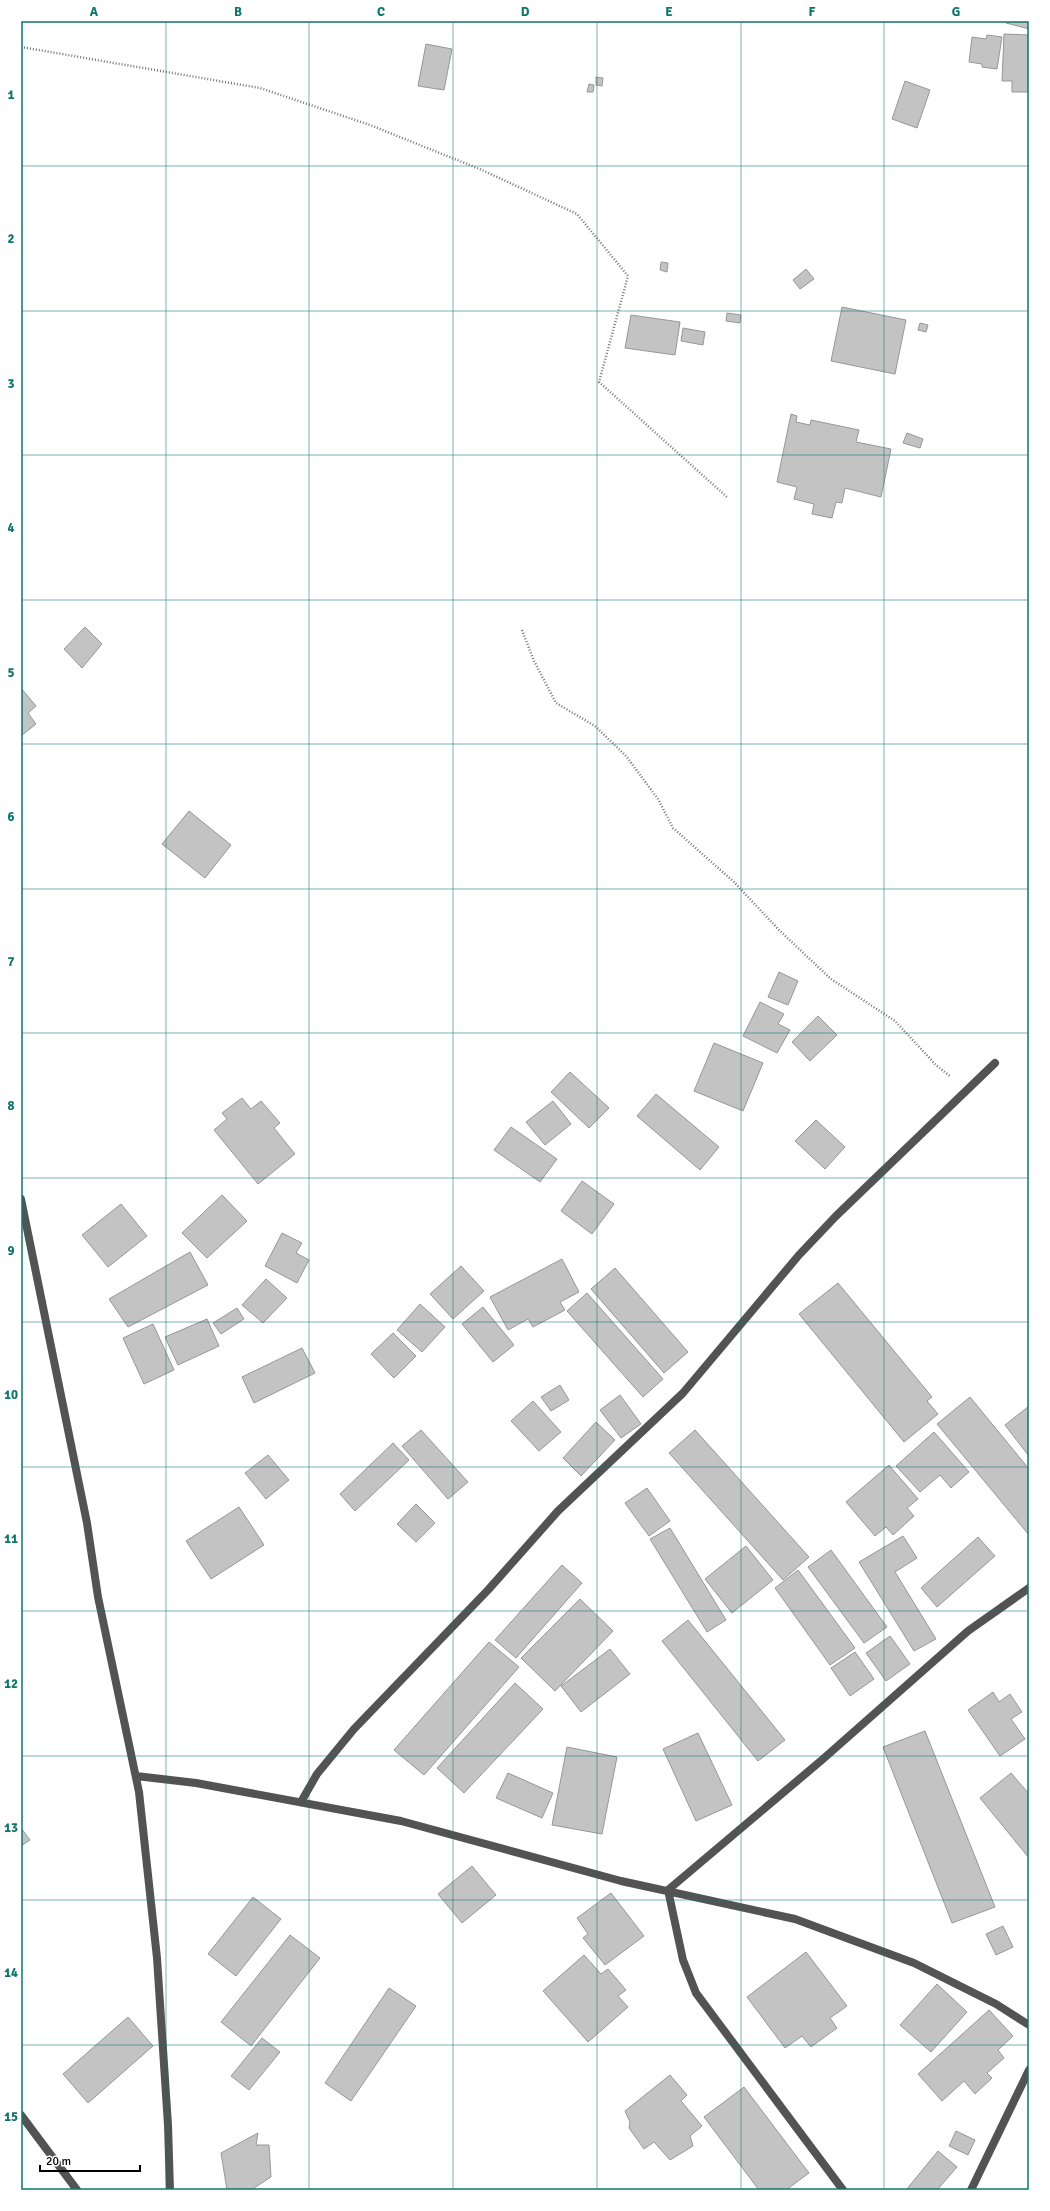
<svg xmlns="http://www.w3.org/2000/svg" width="1050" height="2211" font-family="Signika,sans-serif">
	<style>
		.building { fill: #c3c3c3; stroke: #979797 }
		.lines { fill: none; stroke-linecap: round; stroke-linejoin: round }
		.path { stroke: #757575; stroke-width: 2.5; stroke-dasharray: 1 2; stroke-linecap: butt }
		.minor { stroke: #535353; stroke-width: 8 }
		.grid { fill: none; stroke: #0f766e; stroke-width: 1; stroke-opacity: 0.55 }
		.neatline { fill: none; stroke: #0f766e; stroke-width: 1.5 }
		.grid-label { font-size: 13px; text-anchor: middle; font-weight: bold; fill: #0f766e }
	</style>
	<rect width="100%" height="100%" fill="#fff"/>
	<!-- building -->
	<path class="building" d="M1006 21H1029V29L1006 23Z
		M1004 34 1029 35V92H1012V81H1002Z
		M987 35 1002 37 997 69 982 67V64L969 62 972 37 986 39Z
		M426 44 452 49 444 90 418 86Z
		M596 77 603 78 602 86 596 85Z
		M905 81 930 90 917 128 892 119Z
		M589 84 594 85 593 92H587Z
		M661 262 668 263 667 272 660 270Z
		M806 269 814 279 800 289 793 280Z
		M842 307 906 320 895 374 831 361Z
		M727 313 741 315 740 323 726 321Z
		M631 315 680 322 675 355 625 348Z
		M920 323 928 325 926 332 918 330Z
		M683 328 705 332 703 345 681 341Z
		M791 414 797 416 796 422 810 425 811 420 859 430 856 442 891 449 881 497 845 488 842 503 836 502 832 518 812 514 814 504 794 499 797 487 777 482Z
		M907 433 923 439 920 448 903 443Z
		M85 627 102 644 82 668 64 649Z
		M21 688 36 706 28 713 36 724 21 736Z
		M189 811 231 845 205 878 162 844Z
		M779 972 798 981 788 1005 768 997Z
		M760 1002 784 1014 778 1024 790 1030 777 1053 743 1036Z
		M818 1016 837 1035 810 1061 792 1042Z
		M714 1043 763 1063 743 1111 694 1091Z
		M570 1072 609 1108 589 1128 551 1092Z
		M656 1094 719 1147 700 1170 637 1116Z
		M242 1098 251 1109 261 1101 280 1123 274 1128 295 1154 258 1184 214 1130 227 1119 222 1113Z
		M553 1101 571 1124 545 1145 526 1122Z
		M816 1120 845 1147 825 1169 795 1141Z
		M511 1127 557 1159 540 1182 494 1150Z
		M582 1181 614 1204 592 1234 561 1211Z
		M222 1195 247 1221 207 1258 182 1233Z
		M121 1204 147 1236 108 1267 82 1235Z
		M282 1233 302 1243 296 1253 309 1260 297 1283 265 1266Z
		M190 1252 208 1285 128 1327 109 1299Z
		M562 1259 579 1292 560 1302 565 1310 533 1327 528 1319 508 1330 490 1297Z
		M461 1266 484 1291 453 1319 430 1294Z
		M615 1268 688 1352 664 1373 591 1289Z
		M266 1279 287 1298 263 1323 242 1305Z
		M838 1283 932 1397 927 1401 938 1414 904 1442 799 1314Z
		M587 1293 663 1379 643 1397 567 1311Z
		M420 1304 445 1327 422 1352 397 1330Z
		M483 1307 514 1345 493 1362 462 1324Z
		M237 1308 244 1319 221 1334 213 1323Z
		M207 1319 219 1346 178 1365 165 1337Z
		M153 1324 174 1370 144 1384 123 1338Z
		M393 1333 416 1356 394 1378 371 1354Z
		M302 1348 315 1373 254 1403 242 1377Z
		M560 1385 569 1400 551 1411 541 1397Z
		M620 1395 641 1424 621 1438 600 1410Z
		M970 1397 1029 1469V1535L937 1424Z
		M533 1401 561 1432 539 1451 511 1421Z
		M1029 1406V1454L1028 1455 1005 1425Z
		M596 1422 615 1440 581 1476 563 1458Z
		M421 1430 468 1482 448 1499 402 1446Z
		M695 1430 809 1557 783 1580 669 1453Z
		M934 1432 969 1472 951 1488 940 1475 920 1492 896 1466Z
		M393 1443 409 1460 355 1511 340 1494Z
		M268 1455 289 1480 266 1499 245 1473Z
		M889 1465 918 1499 907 1508 914 1516 893 1535 886 1527 875 1536 846 1502Z
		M647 1488 670 1521 649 1536 625 1503Z
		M416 1504 435 1523 416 1542 397 1524Z
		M239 1507 264 1545 211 1579 186 1541Z
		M670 1528 726 1620 707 1632 650 1539Z
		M903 1536 917 1558 895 1572 936 1639 914 1651 859 1562Z
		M978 1537 995 1556 937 1607 921 1588Z
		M746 1546 773 1580 732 1613 705 1579Z
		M831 1550 887 1627 864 1643 808 1567Z
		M562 1565 582 1583 516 1658 495 1640Z
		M798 1570 855 1648 830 1665 775 1588Z
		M580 1599 613 1631 555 1691 521 1658Z
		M688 1620 785 1740 758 1761 662 1641Z
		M890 1636 910 1664 886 1681 866 1653Z
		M489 1642 519 1667 424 1775 394 1750Z
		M610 1649 630 1674 581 1712 561 1686Z
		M855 1652 874 1679 850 1696 831 1668Z
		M515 1683 543 1709 464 1793 437 1768Z
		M993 1692 999 1702 1010 1694 1022 1712 1011 1719 1025 1739 1000 1756 968 1710Z
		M925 1731 995 1907 952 1923 883 1747Z
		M698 1733 732 1805 696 1821 663 1749Z
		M567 1747 617 1757 602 1834 552 1825Z
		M508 1773 553 1793 542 1818 496 1798Z
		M1011 1773 1029 1794V1858L980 1798Z
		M21 1828 30 1840 21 1846Z
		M472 1866 496 1895 462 1923 438 1894Z
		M611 1893 644 1936 605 1965 583 1938 588 1934 577 1918Z
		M253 1897 281 1919 236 1976 208 1954Z
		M1003 1926 1013 1947 996 1955 986 1934Z
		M290 1935 320 1958 251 2046 221 2022Z
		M806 1952 847 2006 830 2018 837 2028 811 2047 802 2036 785 2048 747 1997Z
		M584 1955 601 1974 608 1969 626 1990 618 1996 628 2007 588 2042 543 1991Z
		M937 1984 967 2012 931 2052 900 2025Z
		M389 1988 416 2006 351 2101 325 2083Z
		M989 2010 1013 2036 998 2050 1004 2058 987 2073 992 2078 975 2094 964 2081 942 2101 918 2074Z
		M128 2017 153 2046 88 2103 63 2074Z
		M262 2038 280 2052 249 2090 231 2076Z
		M670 2075 687 2095 681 2101 702 2126 690 2136 693 2146 670 2160 654 2142 644 2149 629 2128 630 2122 625 2111Z
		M744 2087 809 2173 786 2190H759L704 2117Z
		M956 2131 975 2140 968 2155 949 2146Z
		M258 2133 256 2145H269L271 2177 251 2190H227L221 2153Z
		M938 2151 957 2167 937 2190H906Z"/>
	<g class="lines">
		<!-- path -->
		<path class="path" d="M21 47 260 88 370 125 482 170 577 214 628 276 599 382 728 498
			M522 630 534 661 556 703 595 726 626 756 658 799 673 828 734 882 780 931 831 979 895 1021 936 1065 951 1077"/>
		<!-- minor -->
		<path class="minor" d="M21 1199 87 1523 98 1597 139 1792 157 1958 168 2125 170 2190
			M136 1776 196 1783 401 1821 621 1881 795 1919 914 1963 996 2004 1029 2025
			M301 1802 317 1774 354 1729 488 1590 558 1511 683 1393 799 1255 836 1216 995 1063
			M21 2115 77 2190
			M843 2190 696 1993 683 1960 668 1890 823 1759 968 1631 1029 1588
			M971 2190 1029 2070"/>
	</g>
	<!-- grid -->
	<path class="grid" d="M166 21V2190M309 21V2190M453 21V2190M597 21V2190M741 21V2190M884 21V2190M21 166H1029M21 311H1029M21 455H1029M21 600H1029M21 744H1029M21 889H1029M21 1033H1029M21 1178H1029M21 1322H1029M21 1467H1029M21 1611H1029M21 1756H1029M21 1900H1029M21 2045H1029"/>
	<!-- border -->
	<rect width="1050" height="2211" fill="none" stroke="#ffffff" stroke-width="44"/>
	<!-- scale -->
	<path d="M40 2165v6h100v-6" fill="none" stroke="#000000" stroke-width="2"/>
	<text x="46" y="2165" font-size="12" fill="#000000" stroke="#ffffff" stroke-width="3" paint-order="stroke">20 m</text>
	<rect x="22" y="22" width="1006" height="2167" class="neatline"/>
	<g class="grid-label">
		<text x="94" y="16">A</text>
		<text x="238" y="16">B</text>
		<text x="381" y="16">C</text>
		<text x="525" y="16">D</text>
		<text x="669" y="16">E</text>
		<text x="812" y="16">F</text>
		<text x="956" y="16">G</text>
		<text x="11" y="99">1</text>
		<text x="11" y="243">2</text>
		<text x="11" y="388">3</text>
		<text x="11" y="532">4</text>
		<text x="11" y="677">5</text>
		<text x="11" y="821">6</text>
		<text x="11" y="966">7</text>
		<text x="11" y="1110">8</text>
		<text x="11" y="1255">9</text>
		<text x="11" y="1399">10</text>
		<text x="11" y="1543">11</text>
		<text x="11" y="1688">12</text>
		<text x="11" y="1832">13</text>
		<text x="11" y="1977">14</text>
		<text x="11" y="2121">15</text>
	</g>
</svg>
